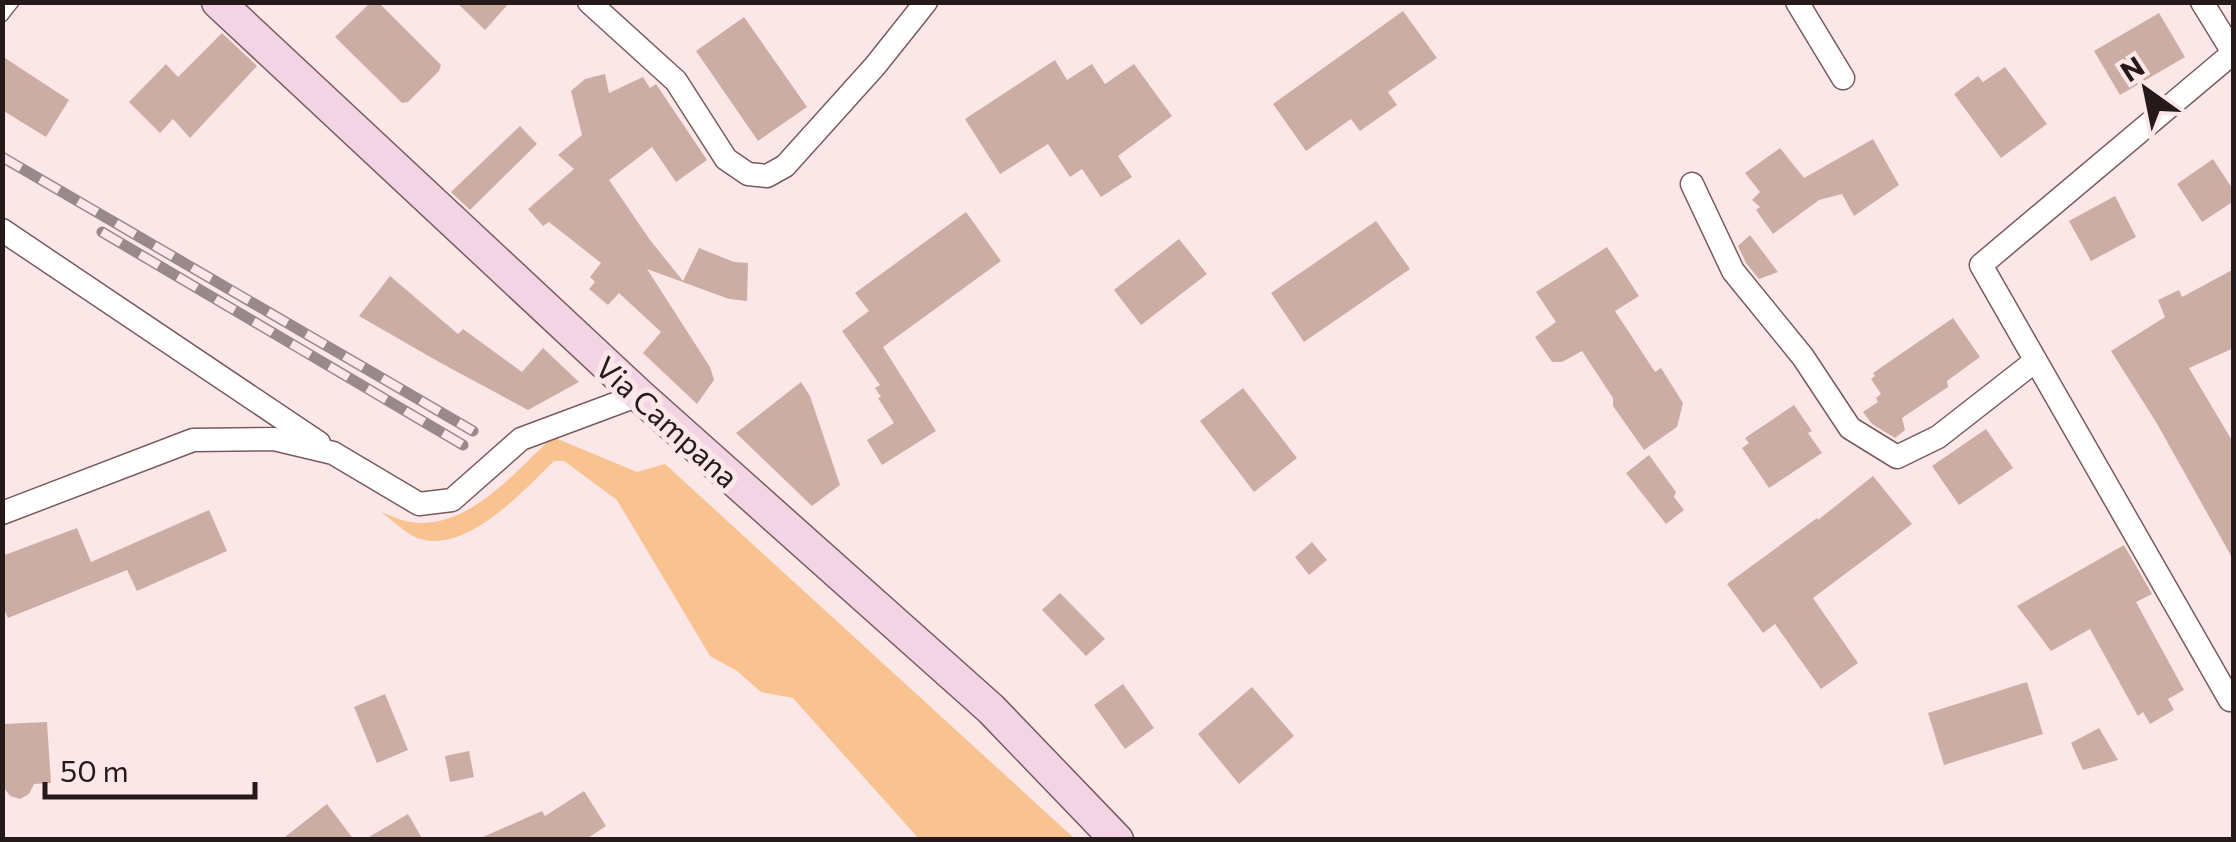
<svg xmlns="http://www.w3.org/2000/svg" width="2236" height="842" font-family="Commissioner,sans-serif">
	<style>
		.green { fill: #f9c291 }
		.building { fill: #ccada3 }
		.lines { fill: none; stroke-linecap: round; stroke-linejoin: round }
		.service-casing { stroke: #785b5d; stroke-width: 14 }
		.minor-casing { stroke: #785b5d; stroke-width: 25 }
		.secondary-casing { stroke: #785b5d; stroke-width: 35 }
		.service { stroke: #fff; stroke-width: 11 }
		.minor { stroke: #fff; stroke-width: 22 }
		.secondary { stroke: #f3d4e4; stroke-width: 32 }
		.rail-casing { stroke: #9a898a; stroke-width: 11 }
		.rail { stroke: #fce7e8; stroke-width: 8; stroke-dasharray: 22; stroke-linecap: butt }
		.labels { text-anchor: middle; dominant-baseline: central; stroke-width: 10; stroke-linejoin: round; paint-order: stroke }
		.street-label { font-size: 30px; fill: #26191a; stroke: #fce7e8 }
	</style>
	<rect width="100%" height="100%" fill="#fce7e8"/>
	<!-- green -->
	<path class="green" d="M553 437 637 472 665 464 1075 839H919L793 698 761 692 737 671 710 656 617 500 564 461H554C523 491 462 560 413 536 402 530 391 519 381 512 390 515 401 521 411 522 468 531 516 470 553 437Z"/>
	<!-- building -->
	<path class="building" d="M371 2H378L441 65 439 71 408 102 402 103 335 37Z
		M456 2H510L485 30Z
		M1403 11 1437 58 1388 92 1397 105 1360 131 1351 119 1306 151 1273 104Z
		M2159 13 2185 57 2120 95 2094 51Z
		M744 17 807 107 758 141 696 51Z
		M222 33 257 66 190 138 173 119 160 133 129 102 166 64 178 77Z
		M2 56 69 100 46 137 2 110Z
		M1055 60 1067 80 1092 64 1105 84 1134 64 1172 116 1118 156 1132 177 1101 197 1082 169 1070 177 1048 144 1000 174 965 119Z
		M2005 67 2047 124 2001 158 1954 94 1978 76 1983 82Z
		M605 74 609 93 643 77 650 88 656 84 707 160 676 182 652 147 609 180 650 240 683 281 699 248 734 262 748 263 747 301 729 299 647 269 710 367 714 380 697 404 643 353 661 332 619 293 608 305 589 289 595 282 590 277 601 263 549 222 543 226 528 209 574 169 558 155 582 135 571 91 585 79Z
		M520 126 537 144 470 210 451 192Z
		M1873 139 1899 185 1854 216 1842 194 1819 200 1773 234 1756 210 1760 207 1752 200 1760 192 1745 173 1780 148 1804 178Z
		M2213 159 2234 191V201L2202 222 2177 184Z
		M2115 196 2136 237 2091 261 2069 221Z
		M966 212 1001 261 883 347 936 431 882 465 867 440 894 423 878 398 881 397 875 388 880 385 842 331 869 311 855 293Z
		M1376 221 1410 269 1304 342 1271 293Z
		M1750 235 1778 272 1759 279 1746 263 1738 246Z
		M1179 239 1207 274 1141 325 1114 290Z
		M1607 247 1639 296 1615 311 1655 372 1661 368 1683 403 1677 427 1644 450 1613 406V398L1582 351 1562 362H1552L1535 337 1556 322 1536 292Z
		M2234 269V348L2189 368 2234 444V561L2156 422 2111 351 2165 317 2158 300 2179 290 2182 297Z
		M390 276 458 334 463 329 522 372 543 348 579 382 528 410 439 362 359 316Z
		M1953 318 1980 357 1947 381 1948 387 1902 418 1905 430 1895 438 1872 424 1863 412 1878 402 1876 398 1881 394 1871 379 1875 376 1873 373Z
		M801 382 810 396 840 485 812 506 736 433Z
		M1243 388 1297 458 1254 492 1200 421Z
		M1794 405 1812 431 1808 433 1822 453 1769 488 1742 448 1749 443 1745 438Z
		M1986 429 2013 468 1959 505 1932 466Z
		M1649 455 1676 492 1674 497 1684 510 1666 524 1626 473Z
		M1873 476 1912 524 1813 598 1858 663 1821 689 1775 624 1763 633 1727 584 1817 518 1818 520Z
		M209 510 227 551 137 591 127 570 8 618 2 605V556L77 528 91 562Z
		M1312 542 1327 560 1309 575 1295 557Z
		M2124 545 2152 594 2136 602 2184 690 2168 699 2174 710 2150 724 2143 712 2138 716 2090 629 2051 651 2017 606Z
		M1060 593 1105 639 1086 656 1042 610Z
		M2027 682 2043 734 1944 765 1928 713Z
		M1123 684 1154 728 1125 749 1094 705Z
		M1252 687 1294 736 1239 784 1198 734Z
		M385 694 408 750 377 763 354 707Z
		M47 722 51 783 34 784 29 794 20 799 10 796 2 785V724Z
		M2099 728 2118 760 2083 770 2071 743Z
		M469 751 474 777 450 782 445 756Z
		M584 791 606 826 585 840H476L542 811 545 816Z
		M327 804 354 840H281Z
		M408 814 423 840H364Z"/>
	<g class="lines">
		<defs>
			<path id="service" d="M2 16 13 2"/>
			<path id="minor" d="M589 2 676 81 726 159 748 174 767 176 785 166 875 66 926 2
				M1797 2 1843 78
				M2202 2 2234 54
				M2233 53 1981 265 2230 700 2234 698
				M1692 184 1733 271 1803 357 1850 428 1897 457 1938 437 2034 362
				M2 230 319 443
				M2 513 193 440 274 439 333 453 419 504 452 500 521 439 639 395"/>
			<path id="secondary" d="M218 2 639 395 991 709 1117 840"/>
		</defs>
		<!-- service casing -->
		<use href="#service" class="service-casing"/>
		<!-- minor casing -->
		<use href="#minor" class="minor-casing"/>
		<!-- secondary casing -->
		<use href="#secondary" class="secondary-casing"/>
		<!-- service -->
		<use href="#service" class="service"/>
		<!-- minor -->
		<use href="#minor" class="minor"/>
		<!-- secondary -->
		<use href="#secondary" class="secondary"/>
		<defs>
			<path id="rail" d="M2 157 473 431
				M102 232 463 445"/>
		</defs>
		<!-- rail casing -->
		<use href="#rail" class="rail-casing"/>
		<!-- rail -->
		<use href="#rail" class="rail"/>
	</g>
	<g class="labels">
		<!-- street labels -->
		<g class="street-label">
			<text transform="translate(668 421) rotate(42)">Via Campana</text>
		</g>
	</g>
	<!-- border -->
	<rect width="2236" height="842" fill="none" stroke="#26191a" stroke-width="10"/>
	<!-- north arrow -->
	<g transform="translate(2146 90) rotate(327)" stroke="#fce7e8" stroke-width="8" paint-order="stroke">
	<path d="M0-8L18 38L0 25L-18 38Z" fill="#26191a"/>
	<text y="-15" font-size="28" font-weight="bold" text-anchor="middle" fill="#26191a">N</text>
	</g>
	<!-- scale -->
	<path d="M45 782v15h210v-15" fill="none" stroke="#26191a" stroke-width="5"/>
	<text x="60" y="782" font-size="30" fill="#26191a" stroke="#fce7e8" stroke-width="8" paint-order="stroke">50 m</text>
</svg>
